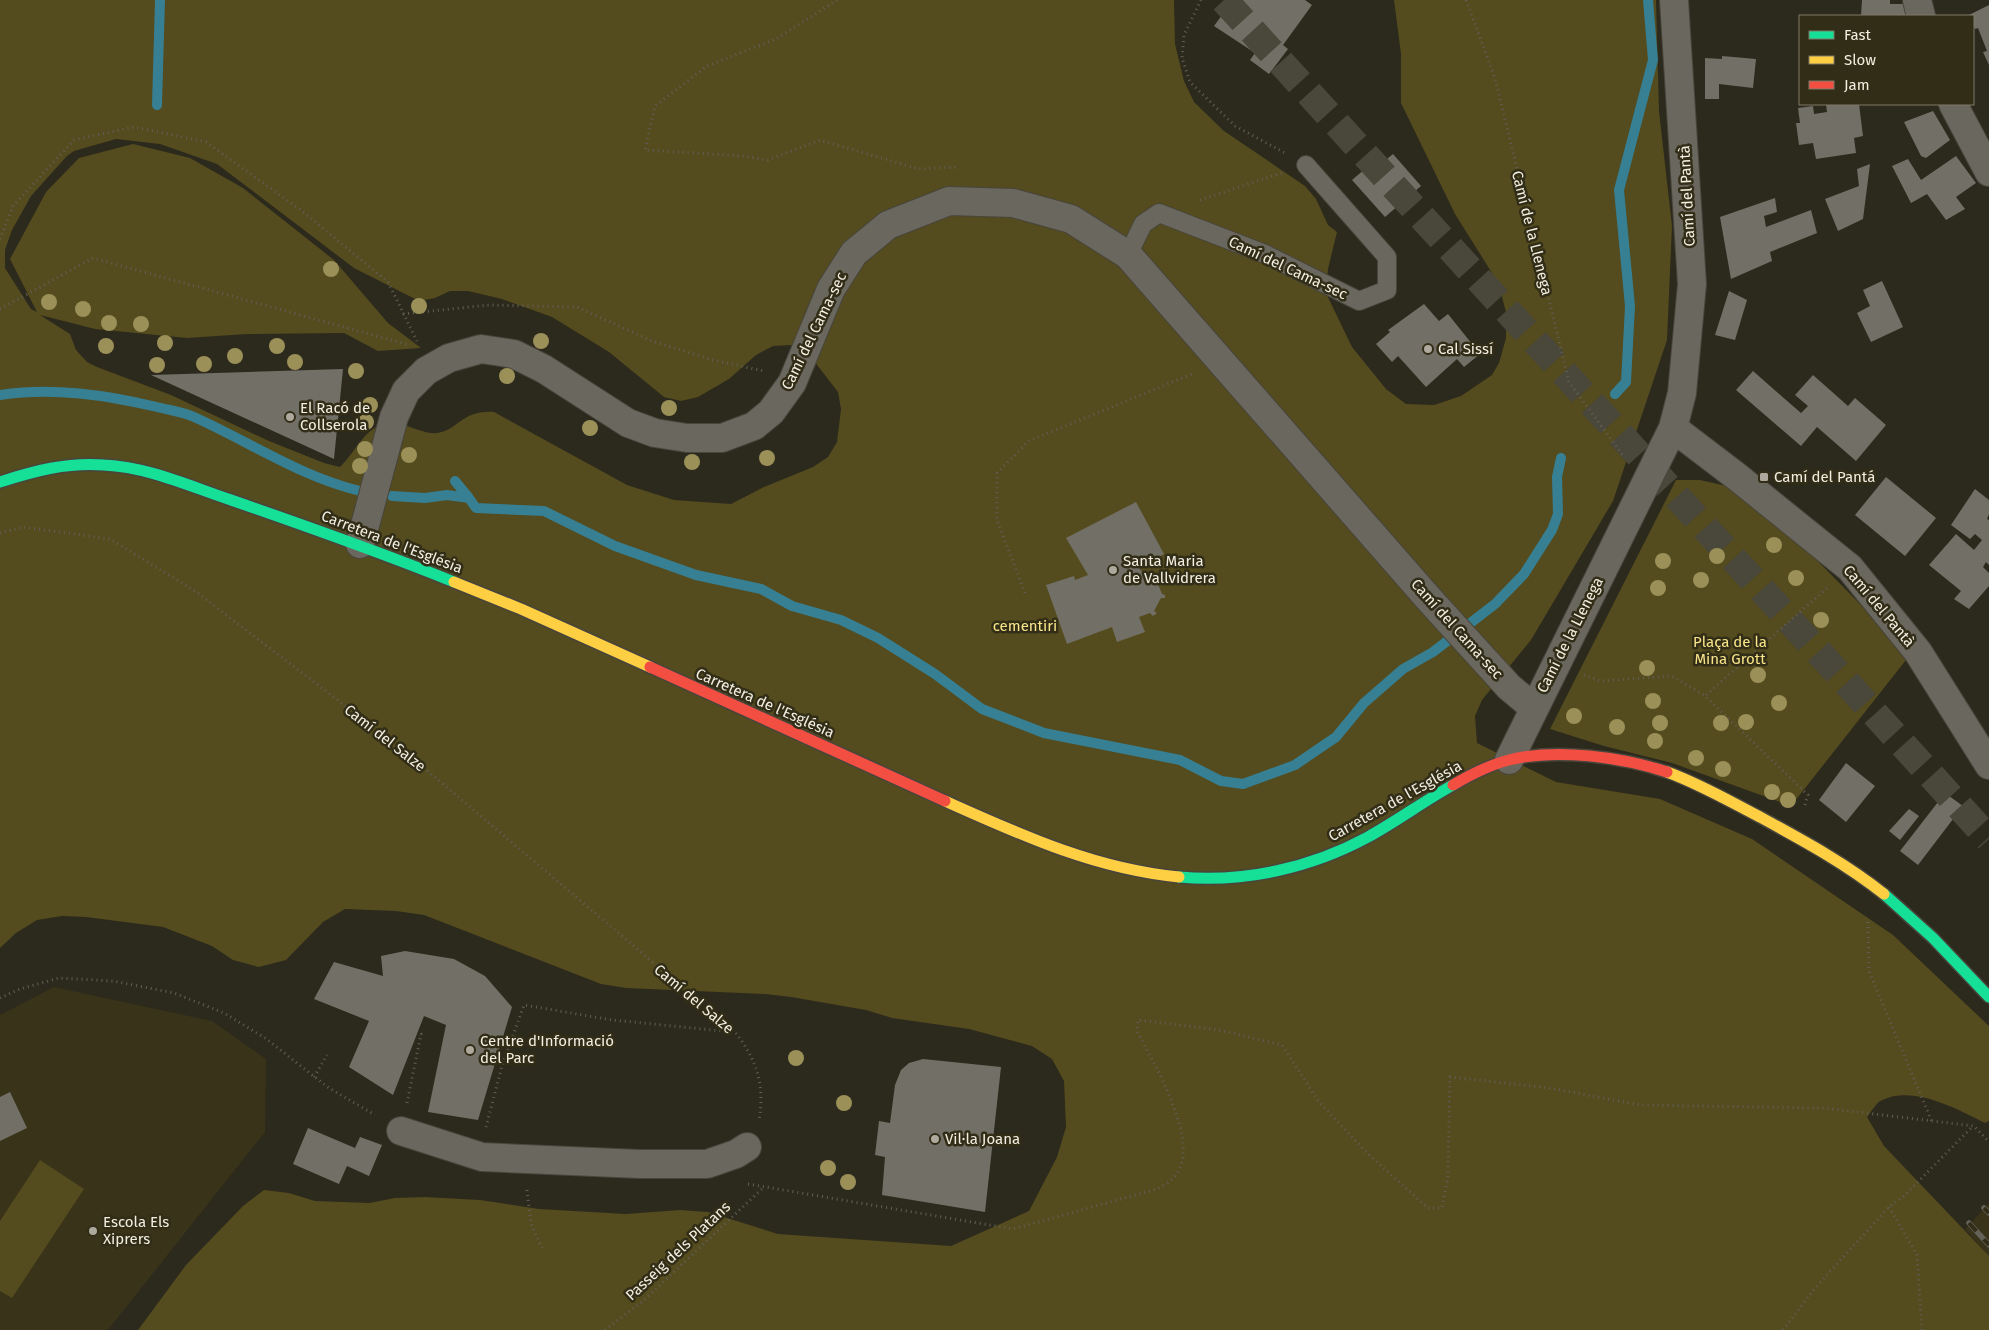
<svg xmlns="http://www.w3.org/2000/svg" width="1989" height="1330" font-family="'Fira Sans',sans-serif">
	<style>
		.built { fill: #393319 }
		.green { fill: #544b1e; fill-rule: evenodd }
		.lines { fill: none; stroke-linecap: round; stroke-linejoin: round }
		.stream { stroke: #377f92; stroke-width: 10 }
		.building { fill: #727066 }
		.highway-tunnel { stroke: #4a473b; stroke-width: 28; stroke-dasharray: 28 14; stroke-linecap: butt }
		.lane-casing { stroke: #48453c; stroke-width: 20 }
		.street-casing { stroke: #48453c; stroke-width: 30 }
		.fast-casing { stroke: #48453c; stroke-width: 14 }
		.slow-casing { stroke: #48453c; stroke-width: 14 }
		.jam-casing { stroke: #48453c; stroke-width: 14 }
		.path { stroke: #625f56; stroke-width: 3; stroke-dasharray: 1 4; stroke-linecap: butt }
		.lane { stroke: #69675e; stroke-width: 18 }
		.street { stroke: #69675e; stroke-width: 28 }
		.fast { stroke: #16e098; stroke-width: 11 }
		.slow { stroke: #ffcf43; stroke-width: 11 }
		.jam { stroke: #f24e42; stroke-width: 11 }
		.rail-casing { stroke: #646259; stroke-width: 5.5 }
		.rail { stroke: #322d17; stroke-width: 4; stroke-dasharray: 11; stroke-linecap: butt }
		.tree { fill: #9c9059 }
		.poi-dot { fill: #adaa9d; stroke: #322d17; stroke-width: 2 }
		.labels { text-anchor: middle; dominant-baseline: central; stroke-width: 5; stroke-linejoin: round; paint-order: stroke }
		.street-label { font-size: 15px; fill: #f2efe2; stroke: #322d17 }
		.poi-label { font-size: 15px; fill: #f2efe2; stroke: #322d17; text-anchor: start }
		.park-label { font-size: 15px; fill: #f8e58a; stroke: #322d17 }
	</style>
	<rect width="100%" height="100%" fill="#2c291d"/>
	<!-- built -->
	<path class="built" d="M54 987 212 1021 266 1059 265 1132 108 1330H0V1015Z
		M1989 1204V1256L1965 1229Z"/>
	<!-- green -->
	<path class="green" d="M0 0H1174L1175 44 1184 81 1194 102 1224 131 1305 186 1316 199 1328 225 1337 232 1328 269 1326 293 1352 347 1386 389 1406 404 1434 405 1461 396 1492 375 1499 363 1506 338V312L1502 297 1492 273 1455 214 1401 103V54L1394 0H1656L1659 111 1672 226 1667 340 1613 501 1531 640 1482 700 1475 716 1477 743 1556 782 1660 799 1752 839 1893 935 1989 1026V1121L1985 1123C1957 1109 1910 1083 1879 1102 1875 1105 1871 1112 1867 1117L1884 1146 1989 1256V1330H138L186 1265 243 1206 264 1190 289 1193 315 1201 343 1202 369 1203 395 1198 425 1197 480 1200 539 1209 626 1214 680 1210 708 1212 778 1234 951 1246 1029 1211 1057 1157 1066 1127 1064 1081 1052 1059 1032 1046 969 1029 892 1018 866 1010 791 997 765 994 626 988 601 984 424 915 396 911 345 909 323 922 286 960 259 967 233 960 212 946 163 927 86 917 62 916 37 920 16 933 0 948ZM116 139 160 144 217 164 354 268 419 301 435 298 450 291H468L502 299 552 317 609 352 664 397 681 401 698 397 729 379 756 355 773 346 791 345 807 352 838 392 841 409 837 442 828 457 813 467 764 487 731 504 674 500 627 485 494 412C461 410 459 430 437 433 427 434 416 429 407 426 366 416 363 444 340 467L324 463 269 441 171 395 97 367 87 362 76 350 70 334 40 315 95 329 187 338 247 334 344 333 378 351 421 348 388 323 334 260 243 188 190 158 133 144 79 158 46 192 10 259 37 312 31 309 5 268V250L12 230 31 196 67 156 74 151Z
		M1676 480H1700L1749 491 1860 604 1906 660 1791 806 1672 763 1604 746 1550 729Z
		M40 1160 84 1189 12 1298 0 1291V1221Z"/>
	<g class="lines">
		<!-- stream -->
		<path class="stream" d="M157 105 160 0
			M1615 394 1626 382 1630 306 1619 190 1653 60 1648 0
			M0 395C53 387 106 395 157 407 169 410 183 412 194 417 250 442 299 476 360 491
			M455 481 469 498
			M392 496 425 498 447 495 469 498 476 508 544 511 615 546 696 575 761 589 792 606 841 620 878 638 935 674 982 709 1044 733 1180 760 1221 781 1243 784 1295 765 1336 737 1364 703 1403 669 1433 652 1495 604 1524 574 1552 530 1558 514 1557 477 1561 458"/>
	</g>
	<!-- building -->
	<path class="building" d="M1233 0H1305L1312 5 1283 45 1288 49 1269 74 1250 60 1255 53 1214 26Z
		M1862 0H1890V4H1907L1909 16H1861Z
		M1989 5V65L1983 52 1987 51 1978 28 1975 29 1973 24V16L1969 15Z
		M1722 56 1756 59 1753 88 1719 84V99H1705V58L1722 59Z
		M1826 104H1859L1863 136 1854 138 1856 153 1816 159 1813 143 1799 145 1796 123H1800L1798 108 1813 106 1814 114 1827 112Z
		M1933 111 1950 140 1926 158 1921 156 1904 122Z
		M1393 154 1421 186 1385 217 1352 180 1366 168 1371 172Z
		M1956 156 1976 183 1956 197 1965 209 1946 220 1927 194 1911 203 1892 166 1908 159 1921 180Z
		M1870 164 1863 219 1838 231 1825 199 1859 186 1857 169Z
		M1775 198 1777 212 1764 216 1766 227 1811 210 1817 233 1770 252 1772 261 1731 279 1720 217Z
		M1882 281 1903 327 1871 342 1857 313 1870 306 1863 290Z
		M1729 291 1747 300 1735 340 1715 335Z
		M1424 304 1439 321 1448 314 1480 354 1464 367 1457 359 1426 387 1398 356 1392 362 1376 344 1390 332 1388 330Z
		M343 369 334 459 151 375 248 372Z
		M1753 371 1801 413 1808 406 1795 395 1813 375 1848 406 1855 398 1886 425 1856 461 1817 427 1801 446 1736 390Z
		M1886 477 1936 518 1905 556 1855 515Z
		M1975 489 1989 500V514L1987 519 1989 520V565L1986 562 1983 567 1989 573V586L1969 609 1954 599 1961 591 1929 565 1956 534 1974 550 1982 540 1975 534 1970 539 1951 525Z
		M1136 502 1164 554 1139 568 1143 573 1153 576 1156 573 1158 577 1156 579 1162 594 1165 595V598H1161L1154 611 1157 613 1153 616 1150 613 1139 617 1145 632 1117 642 1112 627 1067 644 1046 585 1074 576 1075 580 1088 575 1066 538Z
		M1846 763 1875 786 1846 822 1819 800Z
		M1945 793 1963 806 1918 865 1900 851Z
		M1909 809 1919 816 1900 840 1889 831Z
		M405 951 454 959 485 976 512 1007 478 1120 428 1112 446 1025 424 1016 393 1095 349 1067 369 1021 314 999 334 962 383 976 381 956Z
		M923 1059 1001 1067 985 1212 882 1195 885 1157 875 1155 879 1121 890 1123 895 1085 901 1070 909 1063Z
		M10 1092 27 1128 0 1141V1097Z
		M308 1128 355 1148 360 1137 382 1145 369 1176 347 1166 339 1184 293 1164Z"/>
	<g class="lines">
		<!-- highway-tunnel -->
		<path class="highway-tunnel" d="M1224 0 1989 839"/>
		<defs>
			<path id="lane" d="M1128 255 1143 224 1159 213 1265 254 1359 301 1387 290V257L1306 165"/>
			<path id="street" d="M1917 0 1921 16
				M1953 104 1989 172
				M1673 428 1736 476 1850 568 1918 652 1989 765
				M360 544 394 417 406 391 426 371 449 358 481 349 514 354 544 369 628 423 655 433 687 438H722L754 426 771 412 792 383 831 289 854 253 888 225 949 201 1013 203 1071 219 1128 255 1428 598 1509 687 1533 707
				M1509 760 1673 428 1682 393 1692 284 1674 0
				M401 1131 482 1157 639 1164H707L736 1154 747 1147"/>
			<path id="fast" d="M0 482C34 471 67 462 104 465 148 467 189 486 231 500 306 526 380 552 454 582
				M1179 877C1244 883 1311 868 1368 837 1397 821 1424 801 1453 785
				M1884 894 1933 938 1989 997"/>
			<path id="slow" d="M454 582 521 609 650 667
				M1667 772C1700 784 1729 801 1760 817 1804 841 1845 863 1884 894
				M945 801C1021 835 1095 869 1179 877"/>
			<path id="jam" d="M650 667 945 801
				M1453 785C1470 775 1489 765 1509 760 1556 748 1622 757 1667 772"/>
		</defs>
		<!-- lane casing -->
		<use href="#lane" class="lane-casing"/>
		<!-- street casing -->
		<use href="#street" class="street-casing"/>
		<!-- fast casing -->
		<use href="#fast" class="fast-casing"/>
		<!-- slow casing -->
		<use href="#slow" class="slow-casing"/>
		<!-- jam casing -->
		<use href="#jam" class="jam-casing"/>
		<!-- path -->
		<path class="path" d="M837 0 776 39 707 66 655 106 645 150 744 156 768 160 820 140 919 169 954 167 958 169
			M1201 0 1184 35 1182 58 1190 82 1235 126 1285 153
			M1466 0 1495 78 1569 382 1624 457
			M1200 200 1282 173
			M0 239 13 206 74 140 134 127 206 142 302 211 388 282 417 341
			M0 309 93 258 409 345
			M403 314 489 305 577 307 652 341 713 360 764 371
			M0 533 23 527 110 539 195 591 403 750 735 1032C757 1060 765 1085 759 1120
			M1025 593 997 520V473L1029 441 1192 374
			M1584 675 1600 681 1672 676 1705 696
			M1805 805 1808 795 1705 696 1827 588
			M1868 922 1869 971 1932 1122
			M0 998 20 989 59 978 113 981 174 993 224 1013 265 1038 329 1088 375 1115
			M314 1077 327 1055
			M407 1103 421 1034 418 1032
			M486 1127 502 1066 524 1005 612 1020 733 1032
			M748 1184 1013 1229 1157 1189C1162 1186 1169 1183 1173 1178 1205 1148 1153 1062 1137 1031L1138 1020 1219 1030 1282 1045 1319 1102 1367 1153 1428 1208H1442L1448 1176 1450 1077 1550 1088 1640 1105 1824 1108 1974 1126 1989 1142
			M527 1190 531 1224 542 1248
			M1889 1207 1917 1255 1922 1330
			M605 1330 642 1302 764 1187
			M1783 1330 1815 1288 1889 1207 1904 1196 1973 1126"/>
		<!-- lane -->
		<use href="#lane" class="lane"/>
		<!-- street -->
		<use href="#street" class="street"/>
		<!-- fast -->
		<use href="#fast" class="fast"/>
		<!-- slow -->
		<use href="#slow" class="slow"/>
		<!-- jam -->
		<use href="#jam" class="jam"/>
		<defs>
			<path id="rail" d="M1984 1208 1989 1213
				M1969 1223 1989 1245"/>
		</defs>
		<!-- rail casing -->
		<use href="#rail" class="rail-casing"/>
		<!-- rail -->
		<use href="#rail" class="rail"/>
	</g>
	<!-- trees -->
	<g class="tree">
		<circle cx="331" cy="269" r="8"/>
		<circle cx="49" cy="302" r="8"/>
		<circle cx="419" cy="306" r="8"/>
		<circle cx="83" cy="309" r="8"/>
		<circle cx="109" cy="323" r="8"/>
		<circle cx="141" cy="324" r="8"/>
		<circle cx="541" cy="341" r="8"/>
		<circle cx="165" cy="343" r="8"/>
		<circle cx="106" cy="346" r="8"/>
		<circle cx="277" cy="346" r="8"/>
		<circle cx="235" cy="356" r="8"/>
		<circle cx="295" cy="362" r="8"/>
		<circle cx="204" cy="364" r="8"/>
		<circle cx="157" cy="365" r="8"/>
		<circle cx="356" cy="371" r="8"/>
		<circle cx="507" cy="376" r="8"/>
		<circle cx="370" cy="405" r="8"/>
		<circle cx="669" cy="408" r="8"/>
		<circle cx="366" cy="422" r="8"/>
		<circle cx="590" cy="428" r="8"/>
		<circle cx="365" cy="449" r="8"/>
		<circle cx="409" cy="455" r="8"/>
		<circle cx="767" cy="458" r="8"/>
		<circle cx="692" cy="462" r="8"/>
		<circle cx="360" cy="466" r="8"/>
		<circle cx="1774" cy="545" r="8"/>
		<circle cx="1717" cy="556" r="8"/>
		<circle cx="1663" cy="561" r="8"/>
		<circle cx="1796" cy="578" r="8"/>
		<circle cx="1701" cy="580" r="8"/>
		<circle cx="1658" cy="588" r="8"/>
		<circle cx="1821" cy="620" r="8"/>
		<circle cx="1647" cy="668" r="8"/>
		<circle cx="1758" cy="675" r="8"/>
		<circle cx="1653" cy="701" r="8"/>
		<circle cx="1779" cy="703" r="8"/>
		<circle cx="1574" cy="716" r="8"/>
		<circle cx="1746" cy="722" r="8"/>
		<circle cx="1660" cy="723" r="8"/>
		<circle cx="1721" cy="723" r="8"/>
		<circle cx="1617" cy="727" r="8"/>
		<circle cx="1655" cy="741" r="8"/>
		<circle cx="1696" cy="758" r="8"/>
		<circle cx="1723" cy="769" r="8"/>
		<circle cx="1772" cy="792" r="8"/>
		<circle cx="1788" cy="800" r="8"/>
		<circle cx="796" cy="1058" r="8"/>
		<circle cx="844" cy="1103" r="8"/>
		<circle cx="828" cy="1168" r="8"/>
		<circle cx="848" cy="1182" r="8"/>
	</g>
	<!-- markers -->
	<g class="poi-dot">
		<circle cx="1428" cy="349" r="5"/>
		<circle cx="290" cy="417" r="5"/>
		<rect x="1759" y="472" width="10" height="10" rx="2.5"/>
		<circle cx="1113" cy="570" r="5"/>
		<circle cx="470" cy="1050" r="5"/>
		<circle cx="935" cy="1139" r="5"/>
		<circle cx="93" cy="1231" r="5"/>
	</g>
	<g class="labels">
		<!-- street labels -->
		<g class="street-label">
			<text transform="translate(1687 196) rotate(-93)">Camí del Pantà</text>
			<text transform="translate(1532 233) rotate(76)">Camí de la Llenega</text>
			<text transform="translate(1288 268) rotate(25)">Camí del Cama-sec</text>
			<text transform="translate(814 331) rotate(-64)">Camí del Cama-sec</text>
			<text transform="translate(392 542) rotate(21)">Carretera de l'Església</text>
			<text transform="translate(1879 606) rotate(50)">Camí del Pantà</text>
			<text transform="translate(1457 629) rotate(48)">Camí del Cama-sec</text>
			<text transform="translate(1570 635) rotate(-63)">Camí de la Llenega</text>
			<text transform="translate(765 703) rotate(24)">Carretera de l'Església</text>
			<text transform="translate(385 738) rotate(38)">Camí del Salze</text>
			<text transform="translate(1395 801) rotate(-29)">Carretera de l'Església</text>
			<text transform="translate(694 999) rotate(40)">Camí del Salze</text>
			<text transform="translate(678 1251) rotate(-43)">Passeig dels Platans</text>
		</g>
		<!-- poi labels -->
		<g class="poi-label">
			<text x="1438" y="349">Cal Sissí</text>
			<text x="300" y="408">El Racó de<tspan x="300" dy="17">Collserola</tspan></text>
			<text x="1774" y="477">Camí del Pantá</text>
			<text x="1123" y="561">Santa Maria<tspan x="1123" dy="17">de Vallvidrera</tspan></text>
			<text x="480" y="1041">Centre d'Informació<tspan x="480" dy="17">del Parc</tspan></text>
			<text x="945" y="1139">Vil·la Joana</text>
			<text x="103" y="1222">Escola Els<tspan x="103" dy="17">Xiprers</tspan></text>
		</g>
		<!-- park labels -->
		<g class="park-label">
			<text x="1025" y="626">cementiri</text>
			<text x="1730" y="642">Plaça de la<tspan x="1730" dy="17">Mina Grott</tspan></text>
		</g>
	</g>
	<!-- legend -->
	<rect x="1799" y="15" width="175" height="90" fill="#322d17" stroke="#7f7b68"/>
	<rect x="1809" y="31" width="25" height="8" fill="#16e098" stroke="#7f7b68"/>
	<text x="1844" y="40" font-size="15" fill="#f2efe2">Fast</text>
	<rect x="1809" y="56" width="25" height="8" fill="#ffcf43" stroke="#7f7b68"/>
	<text x="1844" y="65" font-size="15" fill="#f2efe2">Slow</text>
	<rect x="1809" y="81" width="25" height="8" fill="#f24e42" stroke="#7f7b68"/>
	<text x="1844" y="90" font-size="15" fill="#f2efe2">Jam</text>
</svg>
